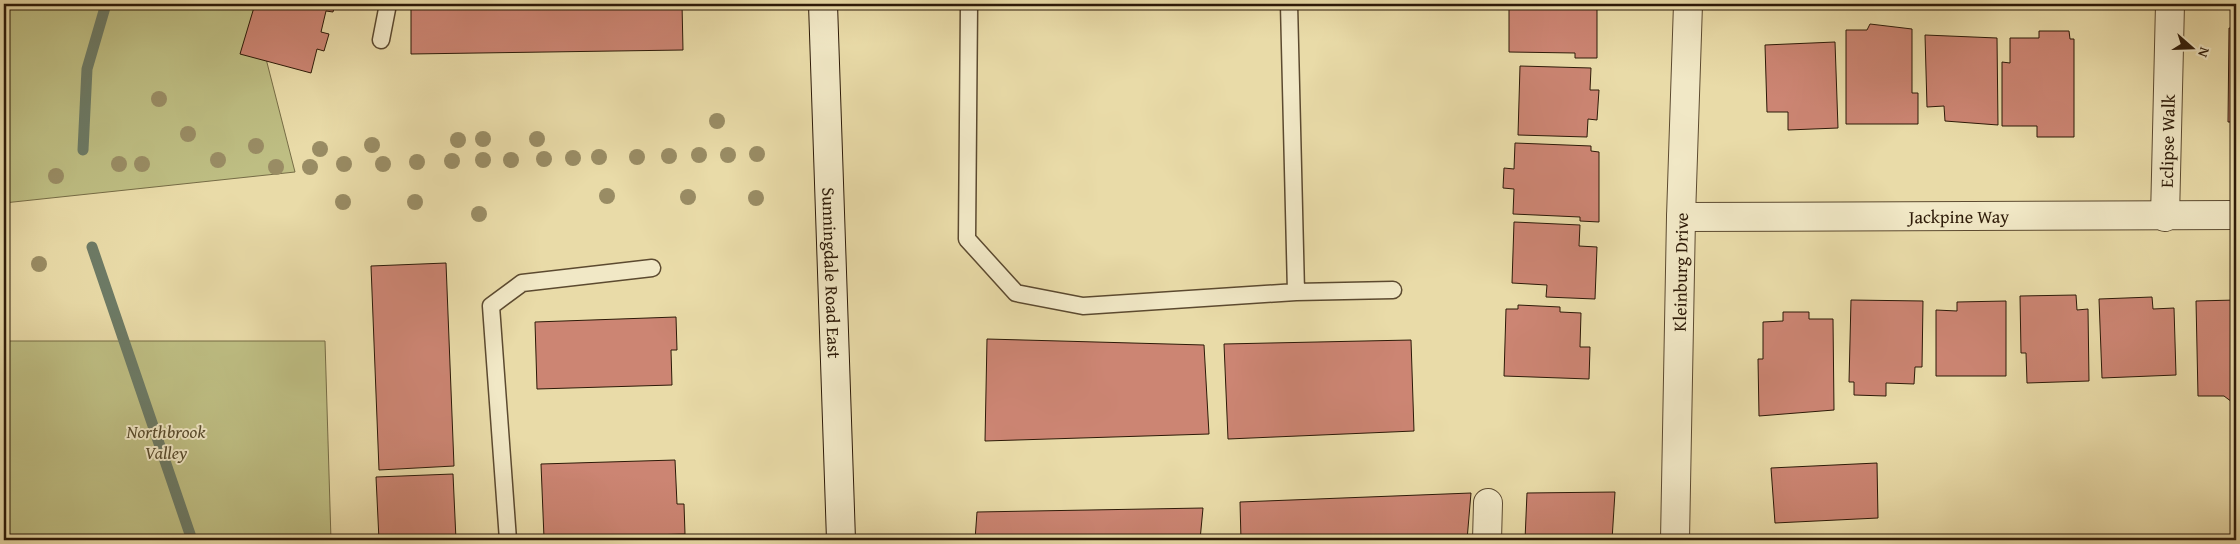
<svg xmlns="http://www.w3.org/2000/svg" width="2240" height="544" font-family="'Gentium Book Plus',serif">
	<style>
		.green { fill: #bebe83; stroke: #766c46 }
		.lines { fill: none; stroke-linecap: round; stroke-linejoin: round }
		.stream { stroke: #6d7b66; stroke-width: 11 }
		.building { fill: #cc8573; stroke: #2d1a08 }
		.service-casing { stroke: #5c4a30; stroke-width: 19 }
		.minor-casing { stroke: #5c4a30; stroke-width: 30 }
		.secondary-casing { stroke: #2d1a08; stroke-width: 30 }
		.service { stroke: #f1e8c6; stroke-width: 16 }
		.minor { stroke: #f1e8c6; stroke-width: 28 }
		.secondary { stroke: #f1e8c6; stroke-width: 28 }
		.tree { fill: #998c64 }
		.labels { text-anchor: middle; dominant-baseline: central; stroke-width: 4; stroke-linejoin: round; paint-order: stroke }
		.street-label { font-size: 18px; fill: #2d1a08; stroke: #f1e8c6 }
		.park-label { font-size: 18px; font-style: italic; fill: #584b2d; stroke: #f1e8c6 }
	</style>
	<rect width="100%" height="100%" fill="#e9dba8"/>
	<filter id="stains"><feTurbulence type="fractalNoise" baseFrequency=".004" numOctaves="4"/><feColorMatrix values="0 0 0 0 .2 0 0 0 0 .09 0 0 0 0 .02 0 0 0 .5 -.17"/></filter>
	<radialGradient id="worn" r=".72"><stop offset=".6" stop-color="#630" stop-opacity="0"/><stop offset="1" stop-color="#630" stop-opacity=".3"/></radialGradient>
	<!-- green -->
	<path class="green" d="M4 4H252L295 172 4 203Z
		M4 341H325L331 540H4Z"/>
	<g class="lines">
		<!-- stream -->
		<path class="stream" d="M83 150 87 69 106 4
			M92 247 192 540"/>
	</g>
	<!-- building -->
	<path class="building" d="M255 4H335L333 12 326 11 321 32 329 34 324 51 317 49 311 73 240 54Z
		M411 4H682L683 50 411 54Z
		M1509 4H1597V58H1575V53L1509 52Z
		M1870 24 1912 29V93H1918V124H1846V30H1867Z
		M2229 28H2236V122H2228Z
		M2039 31H2069L2070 39H2074V137H2037V126H2002V62L2010 63V38H2039Z
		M1925 35 1997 38 1998 125 1945 121 1944 106 1927 107Z
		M1835 42 1838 128 1788 130V112H1767L1765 45Z
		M1520 66 1591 68 1590 90H1599L1597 120 1588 119 1587 137 1518 135Z
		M1515 143 1591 146V151L1599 152V222L1580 221V217L1513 214 1514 189 1503 188 1504 168 1514 169Z
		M1514 222 1580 225 1579 246 1597 247 1595 299 1546 297 1547 285 1512 283Z
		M446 263 454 466 379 470 371 266Z
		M2076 295 2077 310 2088 309 2089 381 2027 383 2026 353H2021L2020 296Z
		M2152 297 2153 309 2174 308 2176 375 2102 378 2099 299Z
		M1851 300 1923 301 1922 367H1915L1914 384 1886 383V396L1854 395V382H1849Z
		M2236 300V400L2232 402 2224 396H2198L2196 301Z
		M2006 301V376H1936V310L1957 311V302Z
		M1518 305 1560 307V312L1581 313 1580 347H1590L1589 379 1504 376 1506 309H1518Z
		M1783 312H1809V319H1833L1834 410 1759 416 1758 359H1763V322L1783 321Z
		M676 317 677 350H671L672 385 537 389 535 322Z
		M987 339 1204 345 1209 434 985 441Z
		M1411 340 1414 431 1228 439 1224 344Z
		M675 460 677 504H684L685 534 544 538 541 464Z
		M1877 463 1878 518 1775 523 1771 468Z
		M453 474 456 540H379L376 477Z
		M1615 492 1612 540H1525L1527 493Z
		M1471 493 1467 540H1241L1240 502Z
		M1203 508 1200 540H975L977 512Z"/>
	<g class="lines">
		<defs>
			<path id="service" d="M969 4 967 239 1016 293 1083 306 1296 292 1289 4
				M381 40 388 4
				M1296 292 1393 290
				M508 540 491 306 522 283 652 268"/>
			<g id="minor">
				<path id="s1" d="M1681 217 2236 215"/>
				<path id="s2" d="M2165 217 2170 4"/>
				<path d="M1487 540 1488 503"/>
				<path id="s3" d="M1675 540 1681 217 1688 4"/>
			</g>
			<g id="secondary">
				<path id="s4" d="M823 4 841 540"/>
			</g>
		</defs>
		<!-- service casing -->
		<use href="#service" class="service-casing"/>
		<!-- minor casing -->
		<use href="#minor" class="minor-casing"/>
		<!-- secondary casing -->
		<use href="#secondary" class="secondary-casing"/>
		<!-- service -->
		<use href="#service" class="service"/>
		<!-- minor -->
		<use href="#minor" class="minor"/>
		<!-- secondary -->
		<use href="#secondary" class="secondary"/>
	</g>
	<!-- trees -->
	<g class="tree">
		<circle cx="159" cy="99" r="8"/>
		<circle cx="717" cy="121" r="8"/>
		<circle cx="188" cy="134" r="8"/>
		<circle cx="483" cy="139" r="8"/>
		<circle cx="537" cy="139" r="8"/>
		<circle cx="458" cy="140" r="8"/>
		<circle cx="372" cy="145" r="8"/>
		<circle cx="256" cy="146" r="8"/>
		<circle cx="320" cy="149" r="8"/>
		<circle cx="757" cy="154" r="8"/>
		<circle cx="699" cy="155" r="8"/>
		<circle cx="728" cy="155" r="8"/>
		<circle cx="669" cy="156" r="8"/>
		<circle cx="599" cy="157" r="8"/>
		<circle cx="637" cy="157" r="8"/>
		<circle cx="573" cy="158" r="8"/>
		<circle cx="544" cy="159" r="8"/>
		<circle cx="218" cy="160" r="8"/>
		<circle cx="483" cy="160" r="8"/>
		<circle cx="511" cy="160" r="8"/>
		<circle cx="452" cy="161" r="8"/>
		<circle cx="417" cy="162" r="8"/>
		<circle cx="119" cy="164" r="8"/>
		<circle cx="142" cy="164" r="8"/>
		<circle cx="344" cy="164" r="8"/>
		<circle cx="383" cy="164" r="8"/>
		<circle cx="276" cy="167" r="8"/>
		<circle cx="310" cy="167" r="8"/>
		<circle cx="56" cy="176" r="8"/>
		<circle cx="607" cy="196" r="8"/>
		<circle cx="688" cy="197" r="8"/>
		<circle cx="756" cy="198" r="8"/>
		<circle cx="343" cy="202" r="8"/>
		<circle cx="415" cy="202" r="8"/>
		<circle cx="479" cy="214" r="8"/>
		<circle cx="39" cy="264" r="8"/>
	</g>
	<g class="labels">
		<!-- street labels -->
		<g class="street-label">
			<text stroke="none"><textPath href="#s2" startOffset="76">Eclipse Walk</textPath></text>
			<text stroke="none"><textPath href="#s1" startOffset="278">Jackpine Way</textPath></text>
			<text stroke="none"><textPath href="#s4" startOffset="269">Sunningdale Road East</textPath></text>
			<text stroke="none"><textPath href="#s3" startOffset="268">Kleinburg Drive</textPath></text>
		</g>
		<!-- park labels -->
		<g class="park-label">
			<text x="166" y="431">Northbrook<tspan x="166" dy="21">Valley</tspan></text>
		</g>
	</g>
	<!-- margin -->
	<rect width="2240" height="544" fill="none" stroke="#e9dba8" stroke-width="20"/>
	<rect x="5" y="5" width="2230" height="534" fill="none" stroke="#2d1a08" stroke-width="2.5"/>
	<rect x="10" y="10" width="2220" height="524" fill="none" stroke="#2d1a08"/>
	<!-- north arrow -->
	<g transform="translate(2192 48) rotate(110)" stroke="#f1e8c6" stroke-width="4" paint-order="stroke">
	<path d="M0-4L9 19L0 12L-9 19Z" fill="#2d1a08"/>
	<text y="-8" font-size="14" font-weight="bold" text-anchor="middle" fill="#2d1a08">N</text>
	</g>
	<rect width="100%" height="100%" filter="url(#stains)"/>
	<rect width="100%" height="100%" fill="url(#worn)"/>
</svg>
